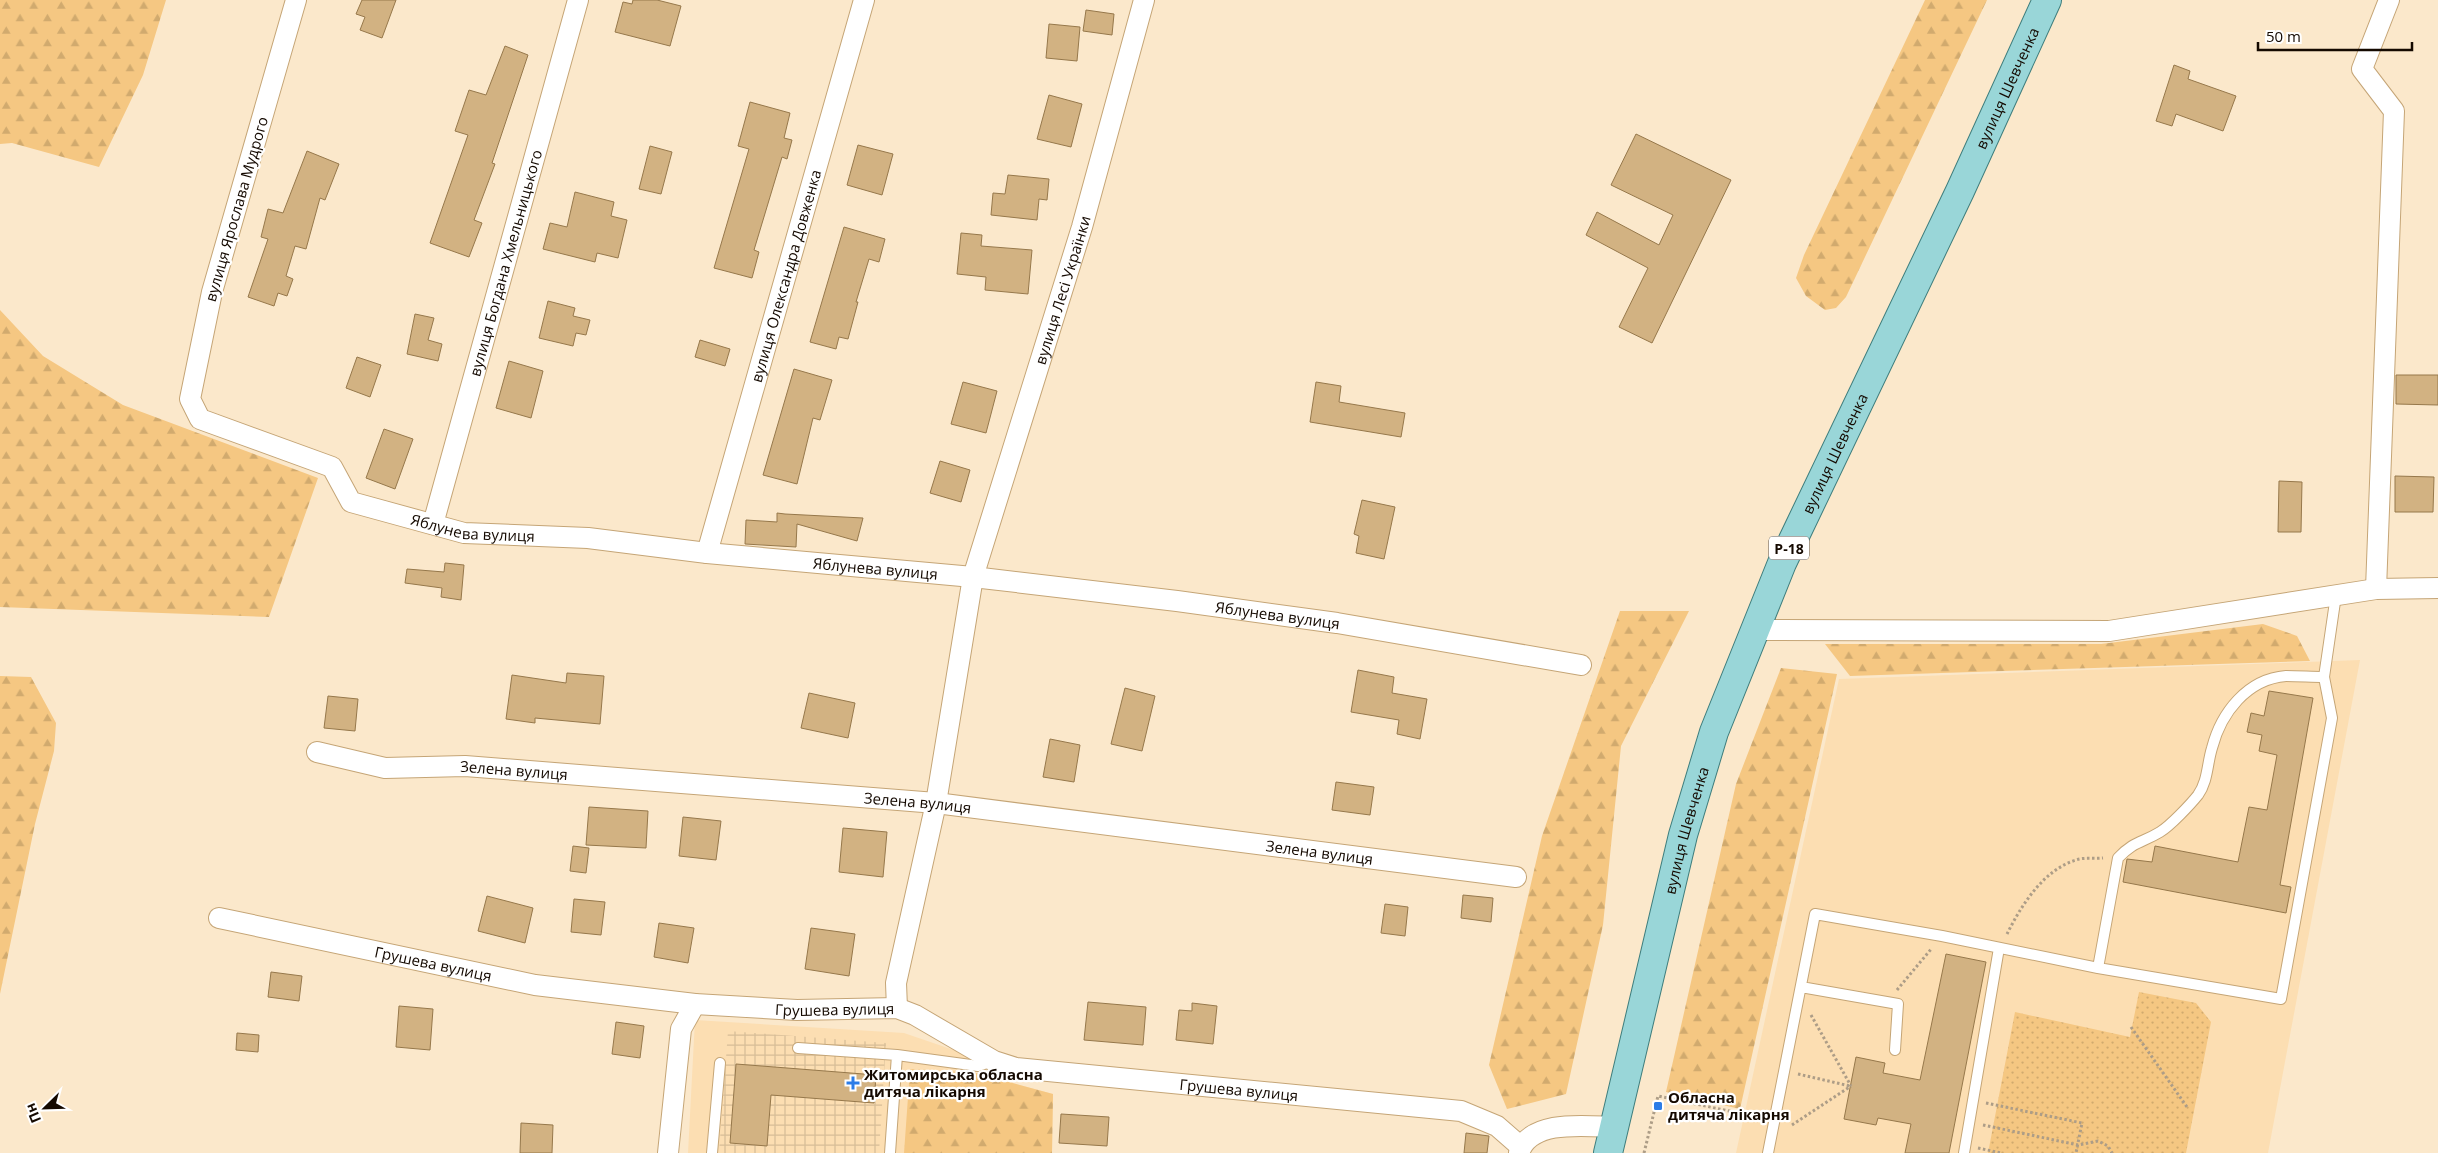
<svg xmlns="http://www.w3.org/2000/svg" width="2438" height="1153" font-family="'Open Sans',sans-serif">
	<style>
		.built { fill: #fcdeb2 }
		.industrial { fill: url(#industrial-grid) }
		.grass { fill: url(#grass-dots) }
		.forest { fill: url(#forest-firs) }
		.building { fill: #d2b282; stroke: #96784b }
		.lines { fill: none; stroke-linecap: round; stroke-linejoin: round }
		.lane-casing { stroke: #c5a576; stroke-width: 12 }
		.street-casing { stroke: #c5a576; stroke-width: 22 }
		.primary-casing { stroke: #3e7d7c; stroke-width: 30 }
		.path { stroke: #ad9d87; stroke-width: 3; stroke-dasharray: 2.5 2.5; stroke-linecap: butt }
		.lane { stroke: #fff; stroke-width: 10 }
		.street { stroke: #fff; stroke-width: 20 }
		.primary { stroke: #99d6d8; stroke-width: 28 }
		.poi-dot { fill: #2b7ce7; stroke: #fff; stroke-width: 2 }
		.labels { text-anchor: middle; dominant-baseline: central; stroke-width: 4.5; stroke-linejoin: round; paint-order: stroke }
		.shield { fill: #fff; stroke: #5a534c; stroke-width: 1 }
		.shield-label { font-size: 14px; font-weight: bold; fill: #140900 }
		.street-label { font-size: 15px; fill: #140900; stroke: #fff }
		.poi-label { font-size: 15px; font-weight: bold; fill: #140900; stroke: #fff; text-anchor: start }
	</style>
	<defs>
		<pattern id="industrial-grid" width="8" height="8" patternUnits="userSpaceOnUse" patternTransform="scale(1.25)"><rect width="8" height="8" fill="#fcdeb2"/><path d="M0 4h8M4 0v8" fill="none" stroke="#d7bd97"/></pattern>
		<pattern id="grass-dots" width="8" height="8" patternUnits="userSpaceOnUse" patternTransform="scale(1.25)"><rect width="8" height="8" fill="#f5c782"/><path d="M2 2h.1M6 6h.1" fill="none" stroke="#d1aa6e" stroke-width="1.8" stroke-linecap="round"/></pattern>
		<pattern id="forest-firs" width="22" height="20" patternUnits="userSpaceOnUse" patternTransform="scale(1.25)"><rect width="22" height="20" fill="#f5c782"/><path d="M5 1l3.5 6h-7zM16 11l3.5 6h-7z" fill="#d1aa6e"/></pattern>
	</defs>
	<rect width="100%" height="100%" fill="#fbe8cb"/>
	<!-- built -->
	<path class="built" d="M2360 660 2268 1153H1736L1839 679Z
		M695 1020 904 1033 980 1059 976 1073 1053 1094 1052 1153H688Z"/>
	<!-- industrial -->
	<path class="industrial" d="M728 1031 886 1043 879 1153H719Z"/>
	<!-- grass -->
	<path class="grass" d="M2139 992 2196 1003 2211 1022 2186 1153H1988L2015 1012 2130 1037Z"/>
	<!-- forest -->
	<path class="forest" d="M0 0H166L143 75 99 167 12 143 0 144Z
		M1925 0H1987L1846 297 1836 308 1825 310 1806 296 1796 278 1804 255Z
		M0 310 43 356 123 405 318 478 269 617 0 607Z
		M1620 611H1689L1621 746 1603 925 1566 1094 1507 1109 1489 1065 1542 836Z
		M2263 624 2297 636 2310 661 1850 676 1825 644H2101Z
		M1781 668 1837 674 1740 1109 1666 1092 1736 784Z
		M0 676 31 677 56 723 54 751 35 824 0 994Z
		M910 1069 976 1073 1053 1094 1052 1153H904Z"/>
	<!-- building -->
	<path class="building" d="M362 0H396L382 38 360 30 365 17 356 14Z
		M633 0H657L681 6 670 46 615 32 623 2 632 4Z
		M1086 10 1114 14 1112 35 1083 31Z
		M1049 24 1080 27 1077 61 1046 58Z
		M505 46 528 55 492 163 495 164 474 220 482 223 469 257 430 243 468 135 455 131 469 90 486 95Z
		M2174 65 2190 71 2188 79 2236 96 2223 131 2176 114 2172 126 2156 121Z
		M1049 95 1082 104 1071 147 1037 139Z
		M750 102 790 113 784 138 792 140 787 159 782 157 754 250 759 252 752 278 714 268 749 149 738 146Z
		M1636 134 1731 180 1652 343 1619 327 1648 268 1586 235 1597 212 1659 245 1673 215 1611 185Z
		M858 145 893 154 882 195 847 185Z
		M650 146 672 152 661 194 639 189Z
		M307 151 339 164 325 200 320 198 306 249 295 246 286 276 293 279 287 296 278 293 274 306 248 297 268 239 261 237 268 209 283 213Z
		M1008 175 1049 179 1047 200 1039 199 1037 220 991 215 993 193 1005 194Z
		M575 192 614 202 611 216 627 220 618 258 597 253 595 262 543 249 550 223 567 227Z
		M844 227 885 239 879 262 869 259 856 302H858L848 339 839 337 836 349 810 342Z
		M961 233 982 235 981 246 1032 250 1028 294 985 290 986 277 957 274Z
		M548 301 575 308 573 316 590 320 586 335 576 333 573 346 539 338Z
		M415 314 434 318 428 340 442 344 438 361 407 354Z
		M700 340 730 349 725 366 695 357Z
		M357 357 381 365 370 397 346 388Z
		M509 361 543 371 531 418 496 408Z
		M794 369 832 380 820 420 813 418 797 484 763 475Z
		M2396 375H2438V405L2396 404Z
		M963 382 997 391 986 433 951 424Z
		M1316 382 1341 386 1339 402 1405 413 1401 437 1310 422Z
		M384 429 413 439 395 489 366 478Z
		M940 461 970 470 961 502 930 493Z
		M2395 476 2434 477 2433 512H2395Z
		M2279 481 2302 482 2301 532H2278Z
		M1362 500 1395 507 1384 559 1356 553 1359 536 1354 534Z
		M777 513 785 514 863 518 857 541 797 524 796 547 745 544 746 520 777 522Z
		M445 563 464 565 461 600 441 597 442 588 405 583 407 569 444 572Z
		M1358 670 1394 677 1392 693 1427 699 1420 739 1397 734 1399 720 1351 712Z
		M567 673 604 676 600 724 535 718V723L506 719 512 675 566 683Z
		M1125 688 1155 696 1142 751 1111 744Z
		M2269 691 2313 698 2280 885 2291 887 2286 913 2123 882 2127 859 2152 862 2155 846 2238 862 2249 807 2267 810 2277 755 2259 751 2262 735 2247 732 2251 713 2264 716Z
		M809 693 855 703 848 738 801 728Z
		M328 696 358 699 355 731 324 728Z
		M1050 739 1080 745 1074 782 1043 777Z
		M1336 782 1374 787 1370 815 1332 810Z
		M589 807 648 811 646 848 586 845Z
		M683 817 721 821 716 860 679 856Z
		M843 828 887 832 883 877 839 872Z
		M573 846 589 848 586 873 570 871Z
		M1463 895 1493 898 1491 922 1461 918Z
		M487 896 533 908 525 943 478 931Z
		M574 899 605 902 601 935 571 932Z
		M1385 904 1408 907 1405 936 1381 933Z
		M659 923 694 928 688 963 654 957Z
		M811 928 855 934 849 976 805 969Z
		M1946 954 1986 962 1949 1153H1905L1911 1124 1878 1118 1876 1125 1844 1119 1856 1057 1885 1063 1883 1073 1920 1080Z
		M271 972 302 976 299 1001 268 997Z
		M1088 1002 1146 1007 1143 1045 1084 1040Z
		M1192 1003 1217 1006 1213 1044 1176 1040 1179 1010 1192 1011Z
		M399 1006 433 1009 430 1050 396 1047Z
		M616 1022 644 1026 640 1058 612 1054Z
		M237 1033 259 1035 258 1052 236 1050Z
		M736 1064 876 1075 874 1103 771 1095 767 1146 730 1143Z
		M1061 1114 1109 1117 1107 1146 1059 1143Z
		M521 1123 553 1125 552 1153H520Z
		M1466 1133 1489 1136 1487 1153H1464Z"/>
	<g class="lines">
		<defs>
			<path id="lane" d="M2098 968 2118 858C2134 841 2142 843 2160 832 2170 826 2190 805 2198 795 2208 781 2207 764 2212 748 2221 713 2247 679 2286 676 2299 676 2312 677 2324 677
				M1801 987 1898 1004 1895 1050
				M798 1048 897 1055 978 1066 993 1061
				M712 1153 720 1063
				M890 1153 897 1055
				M1768 1153 1815 914 1942 936 2098 968 2281 999 2332 718 2324 677 2336 595
				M1964 1153 1999 948"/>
			<g id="street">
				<path id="s1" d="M296 0 212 292 190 399 200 419 332 467 351 502 464 533 588 538 707 553 973 577 1177 601 1337 623 1581 665"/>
				<path id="s2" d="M433 524 578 0"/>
				<path id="s3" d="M707 553 864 0"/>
				<path d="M2376 589 2394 111 2362 69 2389 0"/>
				<path d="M1754 630 2109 631 2376 589 2438 588"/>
				<path id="s4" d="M317 752 385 768 465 766 936 803 1516 877"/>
				<path id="s5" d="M219 918 535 985 695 1004 797 1010 897 1008 915 1015 994 1061 1016 1068 1461 1111 1497 1126 1521 1147"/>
				<path id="s6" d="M897 1008 896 983 936 803 973 577 1082 227 1144 0"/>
				<path d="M668 1153 681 1029 695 1004"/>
				<path d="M1519 1153C1530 1119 1585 1126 1613 1127"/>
			</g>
			<g id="primary">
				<path id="s7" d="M1608 1153 1683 835 1714 732 1782 563 1960 191 2047 0"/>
			</g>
		</defs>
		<!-- lane casing -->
		<use href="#lane" class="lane-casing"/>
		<!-- street casing -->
		<use href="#street" class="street-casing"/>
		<!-- primary casing -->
		<use href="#primary" class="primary-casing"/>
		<!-- path -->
		<path class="path" d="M2007 934C2021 906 2043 870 2076 860 2084 857 2094 859 2103 858
			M1897 990 1932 948
			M1811 1015 1851 1086
			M2131 1027 2187 1107
			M1798 1074 1850 1086
			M1986 1103 2082 1123 2076 1153
			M1792 1125 1851 1086
			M1983 1125 2078 1145 2098 1141 2108 1146 2112 1153
			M1978 1148 2001 1153
			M1644 1153 1658 1096 1762 1118"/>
		<!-- lane -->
		<use href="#lane" class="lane"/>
		<!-- street -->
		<use href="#street" class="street"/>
		<!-- primary -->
		<use href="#primary" class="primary"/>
	</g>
	<!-- markers -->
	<g class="poi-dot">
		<path d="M850.5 1075.5h5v5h5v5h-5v5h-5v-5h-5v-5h5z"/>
		<rect x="1653" y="1101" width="10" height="10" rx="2.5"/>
	</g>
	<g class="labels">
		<!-- shield labels -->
		<rect class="shield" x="1769" y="536.5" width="40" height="23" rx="4"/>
		<g class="shield-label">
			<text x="1789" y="548">Р-18</text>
		</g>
		<!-- street labels -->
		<g class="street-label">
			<text stroke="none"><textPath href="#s7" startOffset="1142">вулиця Шевченка</textPath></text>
			<text transform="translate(236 209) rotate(-74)">вулиця Ярослава Мудрого</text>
			<text stroke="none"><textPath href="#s2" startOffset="271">вулиця Богдана Хмельницького</textPath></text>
			<text stroke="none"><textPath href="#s3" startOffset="288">вулиця Олександра Довженка</textPath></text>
			<text stroke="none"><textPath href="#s6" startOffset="739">вулиця Лесі Українки</textPath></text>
			<text stroke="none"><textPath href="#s7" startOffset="738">вулиця Шевченка</textPath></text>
			<text stroke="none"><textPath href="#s1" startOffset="741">Яблунева вулиця</textPath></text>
			<text stroke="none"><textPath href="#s1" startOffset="1146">Яблунева вулиця</textPath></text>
			<text stroke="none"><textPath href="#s1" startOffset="1551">Яблунева вулиця</textPath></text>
			<text stroke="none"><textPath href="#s4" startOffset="199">Зелена вулиця</textPath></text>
			<text stroke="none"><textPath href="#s4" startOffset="604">Зелена вулиця</textPath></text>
			<text stroke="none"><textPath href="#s7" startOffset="332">вулиця Шевченка</textPath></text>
			<text stroke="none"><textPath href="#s4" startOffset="1009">Зелена вулиця</textPath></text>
			<text stroke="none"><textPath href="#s5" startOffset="219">Грушева вулиця</textPath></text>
			<text stroke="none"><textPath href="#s5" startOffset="624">Грушева вулиця</textPath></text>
			<text stroke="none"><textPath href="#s5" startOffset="1044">Грушева вулиця</textPath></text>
		</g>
		<!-- poi labels -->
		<g class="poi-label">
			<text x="864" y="1074">Житомирська обласна<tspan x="864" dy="17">дитяча лікарня</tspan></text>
			<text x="1668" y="1097">Обласна<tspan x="1668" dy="17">дитяча лікарня</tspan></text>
		</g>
	</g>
	<!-- north arrow -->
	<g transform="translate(45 1108) rotate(247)" stroke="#ffffff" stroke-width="4" paint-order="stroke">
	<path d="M0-4L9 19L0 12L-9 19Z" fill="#140900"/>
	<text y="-8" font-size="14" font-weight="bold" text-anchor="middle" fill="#140900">Пн</text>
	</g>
	<!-- scale -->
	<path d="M2258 42v8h154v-8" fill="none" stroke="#140900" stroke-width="2.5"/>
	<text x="2266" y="42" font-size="15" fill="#140900" stroke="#ffffff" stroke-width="4" paint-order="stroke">50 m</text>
</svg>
